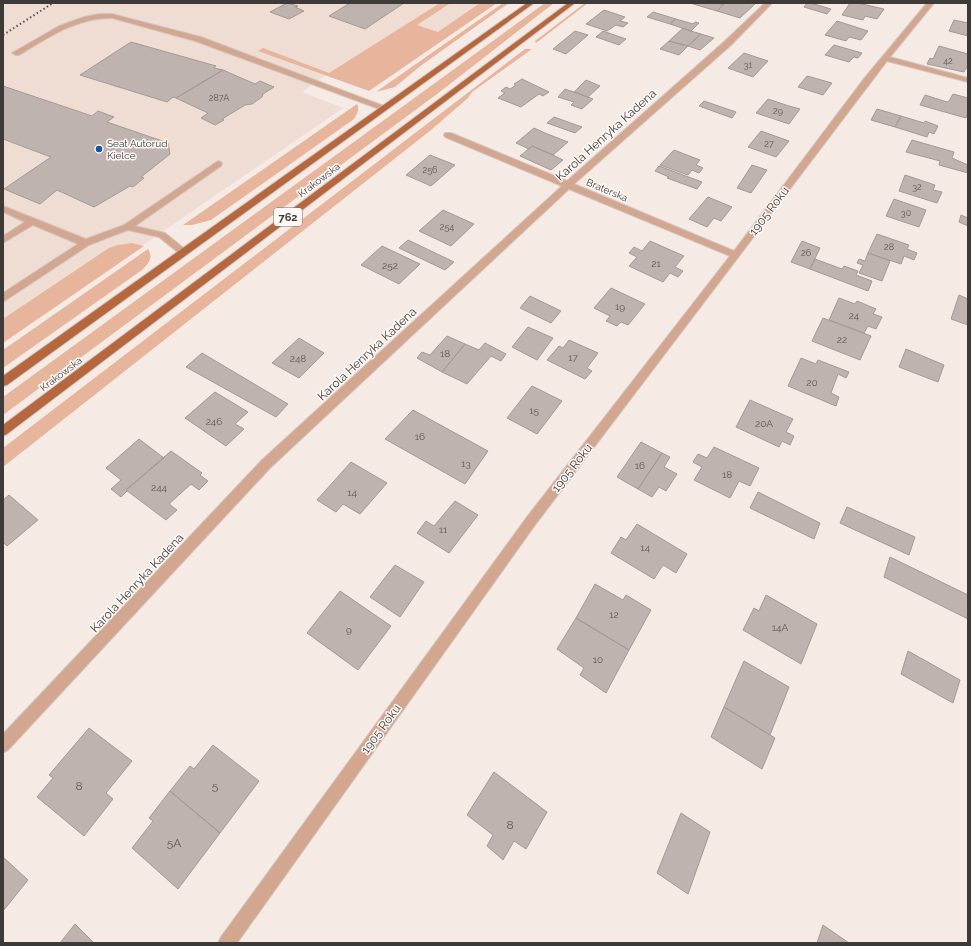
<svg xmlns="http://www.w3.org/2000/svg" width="971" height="946" font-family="Raleway,sans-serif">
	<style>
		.built { fill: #efdcd3 }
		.green { fill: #e7b49c }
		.building { fill: #beb3ae; stroke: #a49a95 }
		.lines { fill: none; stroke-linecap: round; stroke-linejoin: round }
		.minor-casing { stroke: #d1c7c2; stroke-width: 2 }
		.major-casing { stroke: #d1c7c2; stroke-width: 2 }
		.minor { fill: #d3a690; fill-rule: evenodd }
		.major { fill: #b6673e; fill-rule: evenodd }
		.rail { stroke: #58524f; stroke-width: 2; stroke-dasharray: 1.5 2.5; stroke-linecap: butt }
		.poi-dot { fill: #1454a4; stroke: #fef9f7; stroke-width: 1.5 }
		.labels { text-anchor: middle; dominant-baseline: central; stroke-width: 3; stroke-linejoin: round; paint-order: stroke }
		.far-number-label { font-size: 9px; fill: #5e5855 }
		.far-poi-label { font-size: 10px; fill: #3e3a37; stroke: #fef9f7; text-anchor: start }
		.far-street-label { font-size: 10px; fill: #3e3a37; stroke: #fef9f7 }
		.number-label { font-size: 10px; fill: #5e5855 }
		.shield { fill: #fef9f7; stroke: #787371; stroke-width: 1 }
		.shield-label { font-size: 11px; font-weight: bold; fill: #3e3a37 }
		.street-label { font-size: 12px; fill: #3e3a37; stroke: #fef9f7 }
		.near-number-label { font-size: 12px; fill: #5e5855 }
	</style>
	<rect width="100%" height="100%" fill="#f6eae5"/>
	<!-- built -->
	<path class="built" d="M3 3H489L440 38 329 73 302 92 343 108 3 341Z"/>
	<!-- green -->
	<path class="green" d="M440 3 449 4 417 25 438 32 480 3H497L369 91 258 51 263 48 329 73Z
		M503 3H509L423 64 395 87 376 92Z
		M545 3H554L437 94 3 415V397Z
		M585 3H588L536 43 535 41Z
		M525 49H532L472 92 468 98 431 130 3 467V448Z
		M357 104C360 110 357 114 354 119L211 220 192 225H183Z
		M132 243 144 246 3 343V319L109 248 118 245Z
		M148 249C154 258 148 264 142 270L3 368V350Z"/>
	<!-- building -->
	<path class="building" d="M287 3 298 6 295 7 304 11 289 19 270 12Z
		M350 3H404L365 29 329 16Z
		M690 3H717L723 5 717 11Z
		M725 3H756L740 18 717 11Z
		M807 3H811L831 9 827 14 804 7Z
		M850 3H858L884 9 877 19 865 16 863 20 842 15Z
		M604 10 625 17 620 21 628 23 623 27 616 25 607 31 586 24Z
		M653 12 676 19 670 24 647 17Z
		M676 19 693 24 695 22 699 23 691 31 670 24Z
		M954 20 968 23V36L949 31Z
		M837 21 868 31 861 40 849 37 846 41 825 35Z
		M683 28 691 31 701 34 688 46 669 41Z
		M575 31 588 35 566 54 553 49Z
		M603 31 626 39 619 45 596 37Z
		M701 34 714 38 700 50 688 46Z
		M669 41 688 46 679 55 660 49Z
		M131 42 216 66 214 68 223 70 176 98 173 97 167 102 80 75Z
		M834 45 862 53 858 58 854 57 849 62 825 55Z
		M939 46 968 54V68H966L964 72 927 64 930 58 933 59Z
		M744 53 768 61 753 77 728 68Z
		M223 70 255 84 260 81 274 87 263 94 262 97 252 104 245 105 222 119 224 120 215 125 201 118 208 113 176 98Z
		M807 76 832 83 823 95 798 87Z
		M522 79 549 92 543 96 539 94 521 107 498 98 505 93 501 91 506 87 510 89 516 85 514 84Z
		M586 80 600 86 588 97 574 92Z
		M3 86 92 116 98 111 114 117 107 122 168 143 170 154 141 177 144 178 133 187 130 186 94 207 57 190 40 204 4 189 51 157 3 139Z
		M565 89 588 97 593 99 582 109 571 105 574 102 558 97Z
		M953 94 968 98V114L966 118 920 105 925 95 947 102 949 101Z
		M768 99 789 106 800 109 789 124 756 113Z
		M704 101 736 112 732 118 699 106Z
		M877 109 901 116 895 127 871 120Z
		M901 116 924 123 925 121 938 126 934 134 929 132 927 137 895 127Z
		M554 117 582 127 575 133 547 123Z
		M534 128 545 133 568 142 553 155 532 146 529 149 516 143Z
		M761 131 789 141 776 157 748 147Z
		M912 140 954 152 952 158 968 165V173L939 165 940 161 906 152Z
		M532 146 553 155 563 160 551 170 520 156Z
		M674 150 700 160 696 165 703 168 699 173 692 170 688 175 660 165Z
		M430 155 455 165 431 186 406 175Z
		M752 165 767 170 751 193 737 188Z
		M659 166 702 182 697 189 667 178 669 177 655 171Z
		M905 175 935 185 933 190 942 192 937 203 899 191Z
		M708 197 732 207 721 221 714 218 707 227 689 219Z
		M894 199 926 210 919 227 886 216Z
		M443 210 474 224 451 246 419 231Z
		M961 215 968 218V226L959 222Z
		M877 234 909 245 907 249 917 253 914 260 904 256 901 264 868 253Z
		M408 240 454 262 445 270 399 248Z
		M650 241 684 256 675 267 683 271 678 277 670 273 663 282 629 266 637 257 629 253 634 247 642 251Z
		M802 241 820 248 810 269 791 262Z
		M382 246 420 264 399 284 361 265Z
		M868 253 890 261 882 281 859 273 863 265 857 263 859 259 865 261Z
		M815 259 842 269 844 266 858 271 856 275 872 281 868 291 810 269Z
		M611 288 645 304 628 325 621 322 617 326 606 321 610 316 594 308Z
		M959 295 968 299V325L951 319Z
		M530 296 561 311 551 323 520 308Z
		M839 298 855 304 857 301 876 309 873 314 882 317 876 329 868 326 864 333 829 320Z
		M823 318 871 336 860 360 812 341Z
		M528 327 553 338 537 360 512 347Z
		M447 336 465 344 442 372 417 358 422 352 430 355Z
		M299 338 324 353 299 378 272 363Z
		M569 340 598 353 587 368 592 371 585 379 547 360 559 346 563 348Z
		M485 343 506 354 501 361 491 356 467 384 442 372 465 344 479 350Z
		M906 349 944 365 938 382 899 367Z
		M202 353 288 404 276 417 186 367Z
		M801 358 816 364 818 360 849 372 846 378 838 374 831 393 839 397 836 406 788 386Z
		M532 386 562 401 537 434 507 418Z
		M215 392 248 412 235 424 244 429 226 446 185 418Z
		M750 400 793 419 786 432 794 436 790 445 782 441 779 447 736 427Z
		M413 410 488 451 465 484 385 439Z
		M139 439 164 458 126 490 127 491 121 497 111 489 121 480 106 468Z
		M641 442 662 453 638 489 617 477Z
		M714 447 759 468 750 486 739 481 730 498 694 480 702 467 693 462 698 454 707 458Z
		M171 451 202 473 200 475 208 481 199 490 191 484 169 504 177 510 166 520 126 490Z
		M662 453 670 457 664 467 677 474 666 491 659 487 652 497 638 489Z
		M351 462 387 483 360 514 343 504 336 512 317 500Z
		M758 492 820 523 814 539 750 508Z
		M9 495 38 520 7 546 3 542V500Z
		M455 501 478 515 449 553 417 533 426 521 434 526Z
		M847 507 915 537 909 555 840 523Z
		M637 524 687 554 676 573 663 565 654 579 611 553 621 537 626 540Z
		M890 557 968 595V619L884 577Z
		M395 565 424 582 400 617 370 597Z
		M595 584 623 600 626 595 651 610 629 650 576 618Z
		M340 591 391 626 358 670 307 633Z
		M766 595 817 624 801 664 743 630 754 608 759 611Z
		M576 618 629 650 606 693 580 675 584 668 557 649Z
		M908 651 960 680 953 703 901 674Z
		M744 661 789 687 770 735 724 707Z
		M724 707 775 738 762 769 711 737Z
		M89 728 132 761 106 793 113 799 84 836 37 797 53 778 49 775Z
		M213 745 259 781 220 833 170 791 190 766 194 769Z
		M494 772 547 812 526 849 514 841 503 860 487 846 493 835 467 815Z
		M170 791 220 833 178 889 132 848 153 821 149 818Z
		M681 813 710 832 688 894 657 873Z
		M3 857 28 880 3 911Z
		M75 924 94 943H60Z
		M823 925 849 943H817Z"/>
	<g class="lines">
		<defs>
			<path id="minor" d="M765 3H772L731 45 574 184 734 251 863 80 927 3H934L890 57 968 78V82L887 61 535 525 237 943H218L221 937 527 517 730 256 569 189 270 468 8 750 3 753V734L262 460 562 186 445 137 444 135 445 133H451L567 181 725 41Z
				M99 14H112L201 37 389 108 385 110H382L195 41 112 18C76 18 49 37 19 55H16L12 53 59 26 84 17Z
				M218 161 221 162 222 164 221 166 135 226 165 233 186 250 188 252 186 254H180L159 237 128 230 89 245 3 302V293L78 244 33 225 3 243V236L25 222 3 212V206L86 239 124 225Z"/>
			<path id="major" d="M527 3H534L7 385 3 386V376Z
				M568 3H575L7 434 3 436V425Z"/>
		</defs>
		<!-- minor casing -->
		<use href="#minor" class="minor-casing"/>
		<!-- major casing -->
		<use href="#major" class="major-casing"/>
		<!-- minor -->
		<use href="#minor" class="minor"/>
		<!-- major -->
		<use href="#major" class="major"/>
		<!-- rail -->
		<path class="rail" d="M3 35 53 3"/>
	</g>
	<!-- markers -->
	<circle class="poi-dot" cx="99" cy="149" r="4"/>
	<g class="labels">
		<!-- far-number labels -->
		<g class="far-number-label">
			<text x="948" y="61">42</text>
			<text x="748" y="65">31</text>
			<text x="219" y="98">287A</text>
			<text x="778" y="111">29</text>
			<text x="769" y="144">27</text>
			<text x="430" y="170">256</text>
			<text x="917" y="187">32</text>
			<text x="906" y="213">30</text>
			<text x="447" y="227">254</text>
			<text x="889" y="247">28</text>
			<text x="806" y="253">26</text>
		</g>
		<!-- far-poi labels -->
		<g class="far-poi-label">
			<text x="107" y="143">Seat Autorud<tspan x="107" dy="12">Kielce</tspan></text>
		</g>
		<!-- far-street labels -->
		<g class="far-street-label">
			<text transform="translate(319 180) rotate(-37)">Krakowska</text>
			<text transform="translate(607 190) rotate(23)">Braterska</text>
			<text transform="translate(61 374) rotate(-37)">Krakowska</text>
		</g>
		<!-- number labels -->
		<g class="number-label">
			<text x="656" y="263">21</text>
			<text x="390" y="265">252</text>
			<text x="620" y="306">19</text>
			<text x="854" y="315">24</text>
			<text x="842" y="339">22</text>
			<text x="445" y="353">18</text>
			<text x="573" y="357">17</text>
			<text x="298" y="358">248</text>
			<text x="812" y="382">20</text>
			<text x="534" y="410">15</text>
			<text x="214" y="421">246</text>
			<text x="764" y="423">20A</text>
			<text x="420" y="436">16</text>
			<text x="466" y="463">13</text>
			<text x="640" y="465">16</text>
			<text x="727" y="474">18</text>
			<text x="159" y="487">244</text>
			<text x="352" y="492">14</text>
			<text x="443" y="529">11</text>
			<text x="645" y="547">14</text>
			<text x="614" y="614">12</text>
			<text x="780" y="627">14A</text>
			<text x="349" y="629">9</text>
			<text x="598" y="659">10</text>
		</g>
		<!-- shield labels -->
		<rect class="shield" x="274" y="208" width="28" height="18" rx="3"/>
		<g class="shield-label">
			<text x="288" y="217">762</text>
		</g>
		<!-- street labels -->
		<g class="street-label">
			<text transform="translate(606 135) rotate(-42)">Karola Henryka Kadena</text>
			<text transform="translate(769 211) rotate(-53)">1905 Roku</text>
			<text transform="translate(367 354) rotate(-43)">Karola Henryka Kadena</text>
			<text transform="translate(572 468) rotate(-52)">1905 Roku</text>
			<text transform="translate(137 583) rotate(-47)">Karola Henryka Kadena</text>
			<text transform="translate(381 729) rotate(-54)">1905 Roku</text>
		</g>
		<!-- near-number labels -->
		<g class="near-number-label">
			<text x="79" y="786">8</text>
			<text x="215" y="786">5</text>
			<text x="510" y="825">8</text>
			<text x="174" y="843">5A</text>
		</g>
	</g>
	<!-- border -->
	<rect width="971" height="946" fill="none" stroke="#3e3a37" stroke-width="8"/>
</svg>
